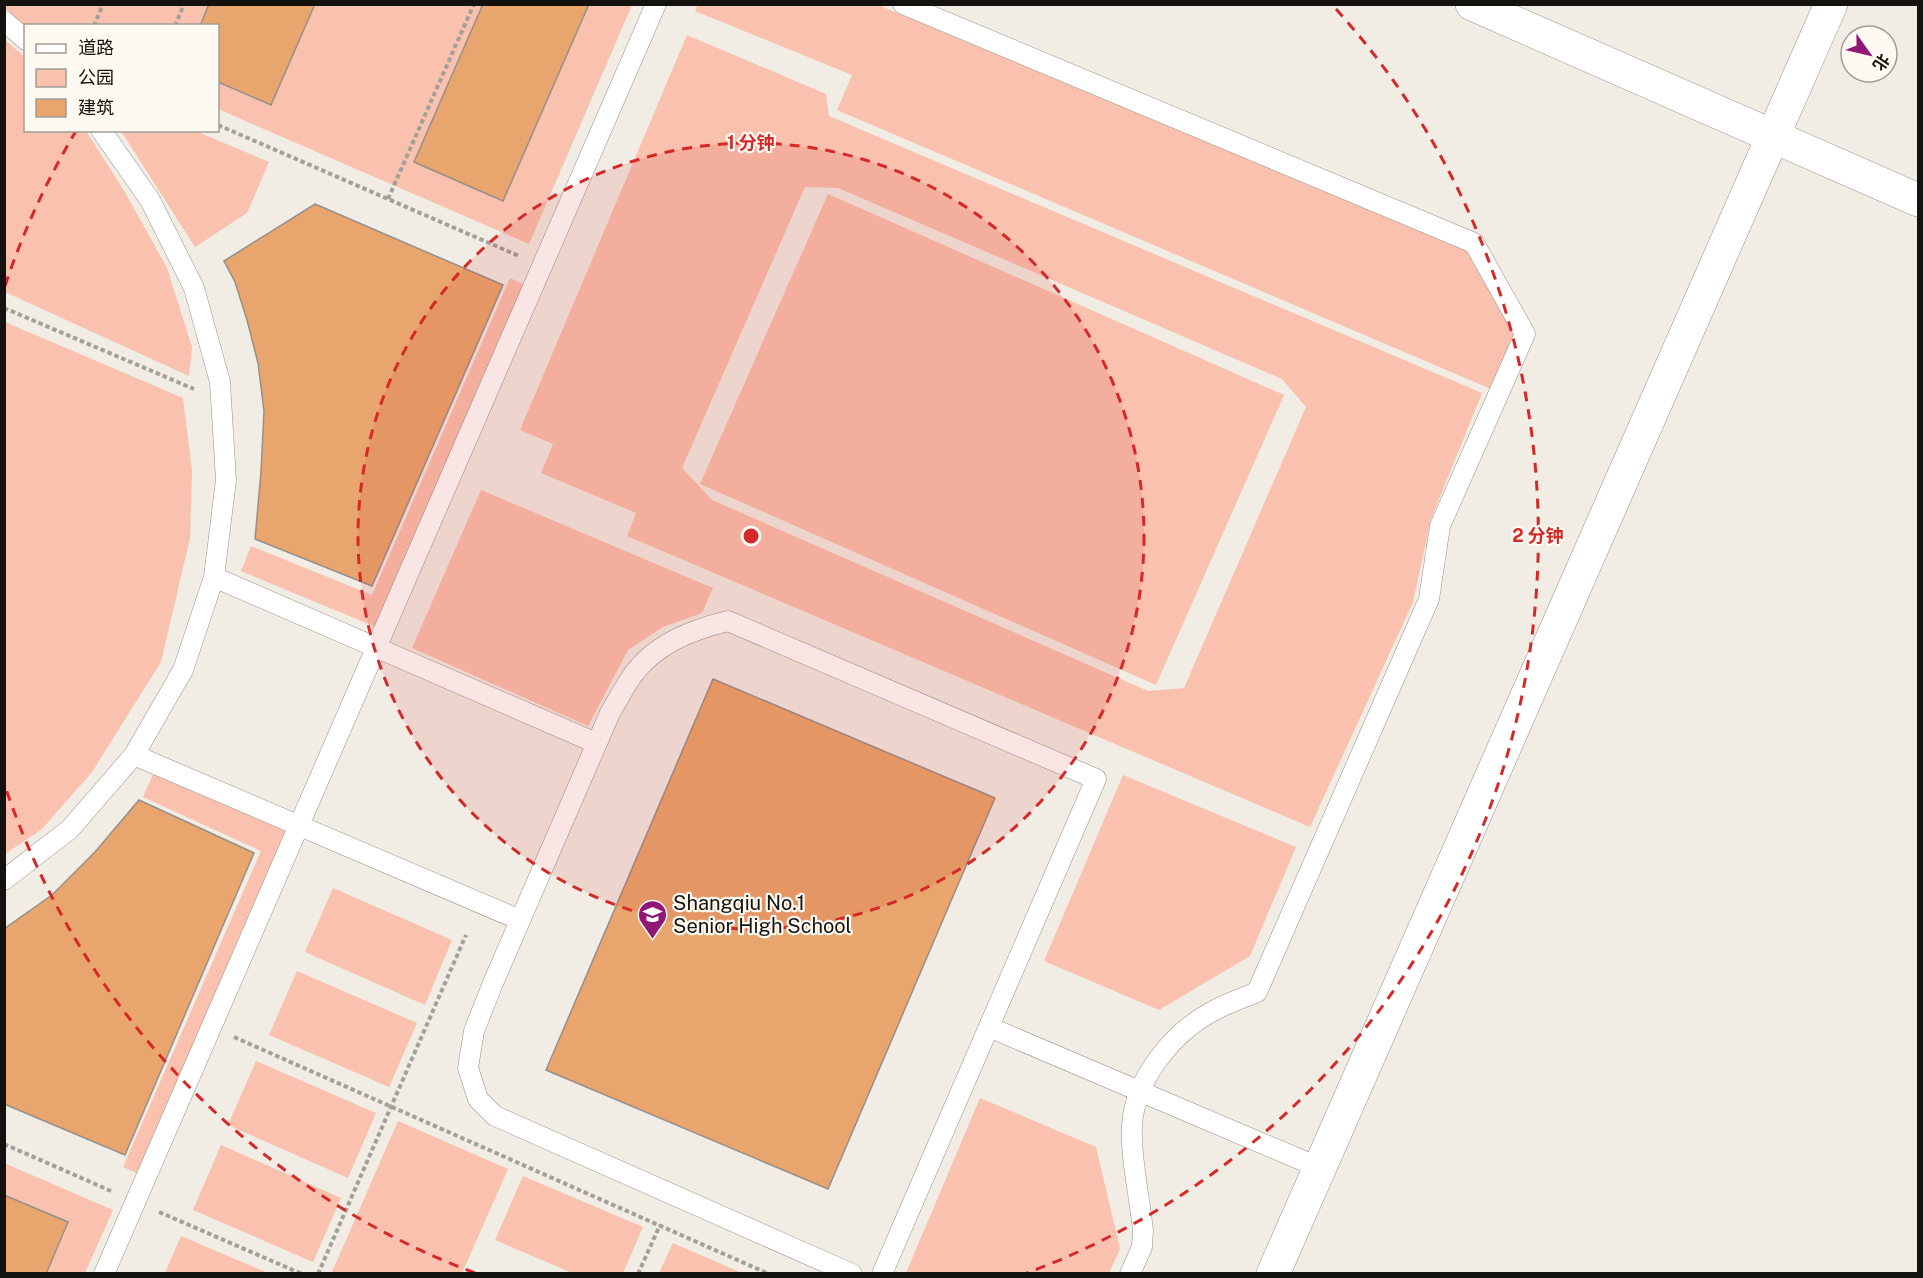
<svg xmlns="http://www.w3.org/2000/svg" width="1923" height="1278" font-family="'Public Sans','Noto Sans SC',sans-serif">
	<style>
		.green { fill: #f9c1ae; fill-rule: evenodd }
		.building { fill: #e8a56e; stroke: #978f8a; stroke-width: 1.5 }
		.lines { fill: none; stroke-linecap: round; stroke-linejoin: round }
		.lane-casing { stroke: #969189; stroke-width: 21 }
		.secondary-casing { stroke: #969189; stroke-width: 34 }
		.path { stroke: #a39f99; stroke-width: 4; stroke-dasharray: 4.5 3; stroke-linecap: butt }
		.lane { stroke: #fff; stroke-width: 20 }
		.secondary { stroke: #fff; stroke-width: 33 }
		.ring { fill: none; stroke: #d62828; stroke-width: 3; stroke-dasharray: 10 8 }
		.labels { text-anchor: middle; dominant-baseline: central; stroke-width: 4.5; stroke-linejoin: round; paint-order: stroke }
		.poi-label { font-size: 20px; fill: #13120f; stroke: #fef9f1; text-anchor: start }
		.centre { fill: #d62828; stroke: #fef9f1; stroke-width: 3 }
		.ring-label { font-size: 18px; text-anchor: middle; font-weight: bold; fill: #d62828; stroke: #fef9f1; stroke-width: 4.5; stroke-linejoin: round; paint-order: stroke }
	</style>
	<rect width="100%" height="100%" fill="#f1ece4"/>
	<!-- green -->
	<path class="green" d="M5 4 632 5 529 244 218 109V26H25L5 8Z
		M698 4 878 5 1469 251 1515 335 1491 389 837 110 852 75 695 11Z
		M687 35 826 94 829 116 1482 393 1431 519 1413 602 1310 827 627 536 636 513 541 473 553 444 520 430ZM805 187 838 188 1282 379 1306 407 1184 688 1148 691 712 500 682 468Z
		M5 40 25 57 26 130 86 131 126 194 167 268 192 347 189 376 5 292Z
		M121 131H196L269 162 247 213 195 247Z
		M828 194 1284 395 1156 685 700 484Z
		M510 278 527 286 378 628 241 571 251 546 372 595Z
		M5 322 183 398 192 471 190 538 161 662 92 772 42 829 5 854Z
		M481 490 713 588 702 613 663 627 628 650 588 726 412 648Z
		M154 772 290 833 141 1175 123 1167 261 851 143 797Z
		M1123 775 1296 847 1250 956 1159 1010 1044 961Z
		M333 888 452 940 425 1005 305 952Z
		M297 971 417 1023 389 1087 269 1035Z
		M256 1061 376 1113 348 1178 228 1125Z
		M980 1098 1096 1147 1120 1249 1109 1273H906Z
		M398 1121 508 1169 462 1273 332 1272Z
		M221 1145 341 1198 313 1262 193 1210Z
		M4 1163 113 1210 85 1273H5Z
		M523 1176 643 1227 623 1273H572L495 1240Z
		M181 1236 268 1273H165Z
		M673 1243 742 1273H659Z"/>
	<!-- building -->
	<path class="building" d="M209 4H315L271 105 218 82V26H200Z
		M483 4H589L503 201 414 162Z
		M315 204 503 285 372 586 255 539 261 472 264 411 258 363 247 320 235 282 224 261Z
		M713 679 995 798 828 1189 546 1070Z
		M139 800 254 853 125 1155 4 1104V929L52 895 95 852Z
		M4 1195 68 1222 46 1274H4Z"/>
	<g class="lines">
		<defs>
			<path id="lane" d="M903 4 1474 243 1525 334 1440 526 1429 599 1257 992C1243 998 1228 1003 1215 1010 1174 1031 1135 1078 1132 1125 1130 1155 1140 1199 1143 1231L1142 1247 1130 1274
				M4 21 26 40
				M214 577 596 743
				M134 755 520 920
				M4 880 70 829 134 755 183 670 214 577 226 480 220 382 194 288 150 200 101 130
				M989 1027 1320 1168
				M104 1274 656 4
				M852 1274 495 1116 478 1099 468 1068 474 1031 493 983 610 713C617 701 624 688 632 676 655 644 691 630 728 621L1096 779 882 1274"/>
			<path id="secondary" d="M1472 4 1918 200
				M1273 1274 1831 4"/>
		</defs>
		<!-- lane casing -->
		<use href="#lane" class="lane-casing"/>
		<!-- secondary casing -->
		<use href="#secondary" class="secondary-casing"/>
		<!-- path -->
		<path class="path" d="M94 26 103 4
			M175 26 184 4
			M218 125 519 256
			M388 199 474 4
			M4 308 194 389
			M234 1037 769 1274
			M4 1144 111 1191
			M159 1212 302 1274
			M318 1274 466 935
			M638 1274 660 1225"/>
		<!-- lane -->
		<use href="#lane" class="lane"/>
		<!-- secondary -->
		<use href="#secondary" class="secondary"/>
	</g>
	<!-- distance rings -->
	<circle cx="751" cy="536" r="393" fill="#d62828" fill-opacity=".12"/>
	<g class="ring">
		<circle cx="751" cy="536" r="393"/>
		<path d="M475 1273A787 787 0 0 1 5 786M5 286A787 787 0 0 1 76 131M1336 9A787 787 0 0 1 1027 1273"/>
	</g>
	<!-- icons -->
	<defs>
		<symbol id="school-pin" viewBox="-11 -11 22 30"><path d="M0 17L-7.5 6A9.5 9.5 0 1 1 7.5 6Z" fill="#901776" stroke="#fef9f1"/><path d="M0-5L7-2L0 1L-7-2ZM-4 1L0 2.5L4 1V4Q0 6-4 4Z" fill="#fff"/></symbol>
	</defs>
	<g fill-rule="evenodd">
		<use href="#school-pin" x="636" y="898" width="33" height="45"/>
	</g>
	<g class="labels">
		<!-- poi labels -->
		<g class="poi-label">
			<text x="673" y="903">Shangqiu No.1<tspan x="673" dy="23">Senior High School</tspan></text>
		</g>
	</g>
	<circle cx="751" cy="536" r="9" class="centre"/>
	<g class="ring-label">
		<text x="751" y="149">1 分钟</text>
		<text x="1538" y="542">2 分钟</text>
	</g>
	<!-- border -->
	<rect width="1923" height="1278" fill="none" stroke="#13120f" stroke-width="12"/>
	<!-- legend -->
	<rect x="24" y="24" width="195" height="108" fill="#fef9f1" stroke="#a09d97" stroke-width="1.5"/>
	<rect x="36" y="44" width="30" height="9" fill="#ffffff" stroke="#a09d97" stroke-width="1.5"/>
	<text x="78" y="54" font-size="18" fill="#13120f">道路</text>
	<rect x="36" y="69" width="30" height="18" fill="#f9c1ae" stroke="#a09d97" stroke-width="1.5"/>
	<text x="78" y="84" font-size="18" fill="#13120f">公园</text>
	<rect x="36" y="99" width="30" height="18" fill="#e8a56e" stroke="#a09d97" stroke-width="1.5"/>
	<text x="78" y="114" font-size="18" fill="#13120f">建筑</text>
	<!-- north arrow -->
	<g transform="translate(1869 54) rotate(124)"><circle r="28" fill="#fef9f1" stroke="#a09d97" stroke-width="1.5"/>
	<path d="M0-4.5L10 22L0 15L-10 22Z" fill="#901776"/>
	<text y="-9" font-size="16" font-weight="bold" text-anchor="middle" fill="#13120f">北</text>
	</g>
</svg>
